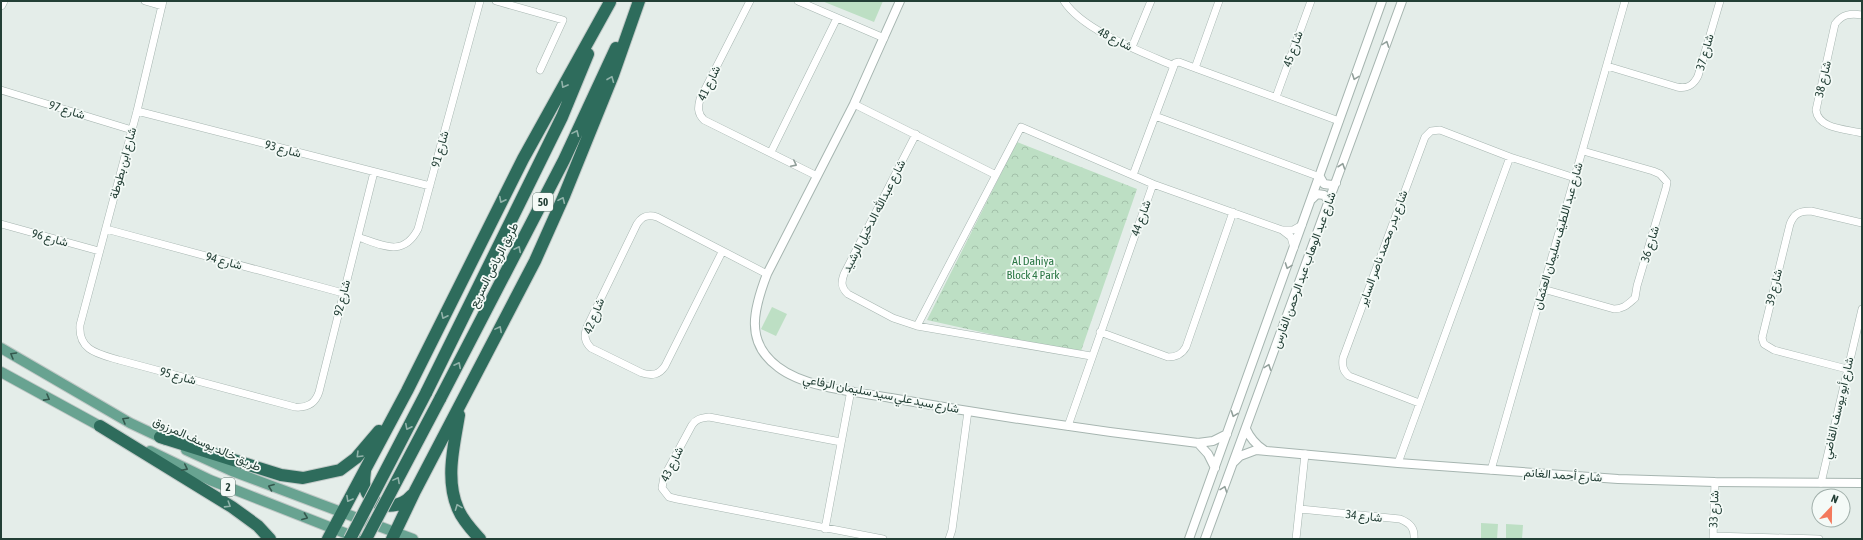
<svg xmlns="http://www.w3.org/2000/svg" width="1863" height="540" font-family="'Asap Condensed',Vazirmatn,sans-serif">
	<style>
		.grass { fill: #bddfc4 }
		.forest { fill: url(#forest-crowns) }
		.lines { fill: none; stroke-linecap: round; stroke-linejoin: round }
		.minor-casing { stroke: #a6b5b0; stroke-width: 8 }
		.tertiary-casing { stroke: #a6b5b0; stroke-width: 10 }
		.secondary-casing { stroke: #a2b9b0; stroke-width: 10 }
		.primary-casing { stroke: #c1c9c7; stroke-width: 12 }
		.motorway-casing { stroke: #c1c9c7; stroke-width: 14 }
		.minor { stroke: #fff; stroke-width: 7 }
		.tertiary { stroke: #fff; stroke-width: 8 }
		.secondary { stroke: #fff; stroke-width: 9 }
		.primary { stroke: #68a391; stroke-width: 10 }
		.motorway { stroke: #2e6c5c; stroke-width: 12 }
		.motorway-bridge-casing { stroke: #c1c9c7; stroke-width: 14; stroke-linecap: butt }
		.motorway-bridge { stroke: #2e6c5c; stroke-width: 12 }
		.oneway { stroke: #919f9a }
		.oneway2 { stroke: #91b3aa }
		.oneway3 { stroke: #34584d }
		.labels { text-anchor: middle; dominant-baseline: central; stroke-width: 3.5; stroke-linejoin: round; paint-order: stroke }
		.shield { fill: #f4faf7; stroke: #627770; stroke-width: 1 }
		.shield-label { font-size: 11px; font-weight: bold; fill: #233f36 }
		.street-label { font-size: 12px; fill: #233f36; stroke: #f4faf7 }
		.park-label { font-size: 12px; fill: #2c7745; stroke: #f4faf7 }
	</style>
	<defs>
		<pattern id="forest-crowns" width="20" height="18" patternUnits="userSpaceOnUse"><rect width="20" height="18" fill="#bddfc4"/><path d="M2 6a3 3 0 1 1 6 0M12 15a3 3 0 1 1 6 0" fill="none" stroke="#a2c0a9"/></pattern>
	</defs>
	<rect width="100%" height="100%" fill="#e4ede9"/>
	<!-- grass -->
	<path class="grass" d="M822 1H883L874 22Z
		M772 307 787 314 776 336 761 329Z
		M1481 523 1498 524 1497 539H1481Z
		M1506 524 1523 525 1522 539H1506Z"/>
	<!-- forest -->
	<path class="forest" d="M1017 142 1137 189 1080 354 927 320Z"/>
	<g class="lines">
		<defs>
			<path id="minor" d="M145 1 162 6
				M163 1 137 111 80 325C78 351 99 354 119 360L295 407C307 408 315 404 319 392L374 172
				M496 1 563 20 540 70
				M750 1 700 99C698 107 697 113 704 120L817 176
				M798 1 884 38
				M1064 1C1082 30 1142 52 1174 66
				M1862 15C1851 13 1842 14 1835 24L1816 110C1818 129 1846 129 1862 133
				M1132 47 1151 1
				M1607 66 1677 87C1687 89 1693 86 1698 76L1720 1
				M1195 68 1219 1
				M1 90 132 130
				M1276 97 1311 1
				M854 104 996 175
				M137 111 430 186
				M1155 116 1320 177
				M916 134 844 274C841 282 841 288 848 294L893 318 917 326 1091 356
				M771 152 837 18
				M1133 175 1175 63 1179 62 1195 68 1339 121
				M1 224 99 251
				M106 229 343 293
				M1283 230H1293L1302 225
				M358 237C382 245 403 258 418 229L480 1
				M722 252 665 366C659 375 652 376 642 373L591 348C584 341 584 335 587 327L637 224C642 216 648 214 657 217L767 274
				M1543 289 1614 309C1624 309 1628 304 1635 298L1637 286 1666 188 1667 182 1660 174 1653 171 1583 151
				M917 326 1021 127 1153 184 1282 230 1291 237 1294 248
				M1100 332 1168 357C1177 357 1182 354 1186 347L1233 212
				M1847 369 1774 350 1764 344 1762 338 1790 224C1794 214 1799 211 1811 211L1862 223
				M1419 403 1349 376C1343 371 1342 366 1343 358L1425 137 1431 131 1440 130 1510 157 1575 178
				M1068 426 1153 184
				M841 442 709 417C702 418 697 418 692 425L664 477 662 488 669 497 677 499 883 539
				M1398 463 1510 157
				M1491 470 1625 1
				M1821 483 1862 309
				M1300 509 1400 519C1410 523 1415 528 1414 539
				M825 529 851 390
				M1713 536 1819 539
				M949 539 952 530 968 411
				M1296 539 1305 454
				M1713 539 1715 482"/>
			<path id="tertiary" d="M900 1 854 104 767 274C754 308 744 342 778 367 805 388 857 392 891 398 993 416 1095 431 1198 443L1213 441 1227 434
				M1320 177 1324 184 1332 185 1336 183
				M1312 199 1317 194 1324 195 1328 200 1329 203
				M1246 429C1250 438 1255 444 1264 450
				M1198 443 1208 454 1215 468
				M1234 462 1240 456 1256 450 1398 463 1618 479 1715 482 1862 483
				M1189 539 1382 1
				M1205 539 1402 1"/>
			<path id="secondary" d="M1 5 3 1"/>
			<path id="primary" d="M1 348 130 423 166 440
				M1 372 107 430
				M186 450 232 471 413 539
				M150 451 210 480 360 539"/>
			<path id="motorway" d="M426 393 562 117 588 54
				M440 399 564 160 616 48
				M459 415C454 446 445 479 458 509 463 521 472 530 480 539
				M100 426 232 507 258 526 270 539
				M160 437 281 475 303 478 340 470 356 458 379 431
				M365 471C364 479 363 486 367 493 377 510 400 509 412 495
				M328 539 407 391 523 159 610 2
				M392 539 415 491 535 261 564 196 613 75 639 1"/>
		</defs>
		<!-- minor casing -->
		<use href="#minor" class="minor-casing"/>
		<!-- tertiary casing -->
		<use href="#tertiary" class="tertiary-casing"/>
		<!-- secondary casing -->
		<use href="#secondary" class="secondary-casing"/>
		<!-- primary casing -->
		<use href="#primary" class="primary-casing"/>
		<!-- motorway casing -->
		<use href="#motorway" class="motorway-casing"/>
		<!-- minor -->
		<use href="#minor" class="minor"/>
		<!-- tertiary -->
		<use href="#tertiary" class="tertiary"/>
		<!-- secondary -->
		<use href="#secondary" class="secondary"/>
		<!-- primary -->
		<use href="#primary" class="primary"/>
		<!-- motorway -->
		<use href="#motorway" class="motorway"/>
		<defs>
			<path id="motorway-bridge" d="M350 539 426 393
				M366 539 440 399"/>
		</defs>
		<!-- motorway-bridge casing -->
		<use href="#motorway-bridge" class="motorway-bridge-casing"/>
		<!-- motorway-bridge -->
		<use href="#motorway-bridge" class="motorway-bridge"/>
	</g>
	<!-- one-way arrows -->
	<defs><path id="oneway-chevron" d="M-2-3.5L2.5 0L-2 3.5" fill="none" stroke-width="1.6" stroke-linecap="round" stroke-linejoin="round"/></defs>
	<g class="oneway">
		<use href="#oneway-chevron" transform="translate(1386 44) rotate(-70)"/>
		<use href="#oneway-chevron" transform="translate(1355 77) rotate(110)"/>
		<use href="#oneway-chevron" transform="translate(794 164) rotate(27)"/>
		<use href="#oneway-chevron" transform="translate(1342 166) rotate(-71)"/>
		<use href="#oneway-chevron" transform="translate(1288 266) rotate(110)"/>
		<use href="#oneway-chevron" transform="translate(1268 367) rotate(-70)"/>
		<use href="#oneway-chevron" transform="translate(1234 414) rotate(110)"/>
		<use href="#oneway-chevron" transform="translate(1224 489) rotate(-70)"/>
	</g>
	<g class="oneway2">
		<use href="#oneway-chevron" transform="translate(611 79) rotate(-68)"/>
		<use href="#oneway-chevron" transform="translate(564 85) rotate(119)"/>
		<use href="#oneway-chevron" transform="translate(576 133) rotate(-66)"/>
		<use href="#oneway-chevron" transform="translate(502 200) rotate(117)"/>
		<use href="#oneway-chevron" transform="translate(562 200) rotate(-66)"/>
		<use href="#oneway-chevron" transform="translate(518 249) rotate(-63)"/>
		<use href="#oneway-chevron" transform="translate(444 316) rotate(116)"/>
		<use href="#oneway-chevron" transform="translate(499 329) rotate(-62)"/>
		<use href="#oneway-chevron" transform="translate(458 365) rotate(-63)"/>
		<use href="#oneway-chevron" transform="translate(408 427) rotate(117)"/>
		<use href="#oneway-chevron" transform="translate(359 455) rotate(135)"/>
		<use href="#oneway-chevron" transform="translate(397 480) rotate(-62)"/>
		<use href="#oneway-chevron" transform="translate(349 499) rotate(119)"/>
		<use href="#oneway-chevron" transform="translate(228 505) rotate(32)"/>
		<use href="#oneway-chevron" transform="translate(458 507) rotate(-111)"/>
	</g>
	<g class="oneway3">
		<use href="#oneway-chevron" transform="translate(13 355) rotate(-150)"/>
		<use href="#oneway-chevron" transform="translate(47 398) rotate(29)"/>
		<use href="#oneway-chevron" transform="translate(125 420) rotate(-150)"/>
		<use href="#oneway-chevron" transform="translate(185 468) rotate(26)"/>
		<use href="#oneway-chevron" transform="translate(271 487) rotate(-159)"/>
		<use href="#oneway-chevron" transform="translate(305 517) rotate(21)"/>
	</g>
	<g class="labels">
		<!-- shield labels -->
		<g class="shield">
			<rect x="533" y="193" width="20" height="18" rx="3"/>
			<rect x="221" y="478" width="14" height="18" rx="3"/>
		</g>
		<g class="shield-label">
			<text x="543" y="202">50</text>
			<text x="228" y="487">2</text>
		</g>
		<!-- street labels -->
		<g class="street-label">
			<text transform="translate(1115 39) rotate(27)">شارع 48</text>
			<text transform="translate(1293 49) rotate(-70)">شارع 45</text>
			<text transform="translate(1705 52) rotate(-74)">شارع 37</text>
			<text transform="translate(1823 79) rotate(-77)">شارع 38</text>
			<text transform="translate(709 83) rotate(-64)">شارع 41</text>
			<text transform="translate(67 110) rotate(17)">شارع 97</text>
			<text transform="translate(283 149) rotate(15)">شارع 93</text>
			<text transform="translate(440 149) rotate(-75)">شارع 91</text>
			<text transform="translate(123 163) rotate(-75)">شارع ابن بطوطة</text>
			<text transform="translate(874 216) rotate(-63)">شارع عبدالله الدخيل الرشيد</text>
			<text transform="translate(1141 218) rotate(-70)">شارع 44</text>
			<text transform="translate(1558 236) rotate(-74)">شارع عبد اللطيف سليمان العثمان</text>
			<text transform="translate(50 238) rotate(15)">شارع 96</text>
			<text transform="translate(1650 244) rotate(-73)">شارع 36</text>
			<text transform="translate(1383 248) rotate(-70)">شارع بدر محمد ناصر الساير</text>
			<text transform="translate(224 261) rotate(15)">شارع 94</text>
			<text transform="translate(494 265) rotate(-63)">طريق الرياض السريع</text>
			<text transform="translate(1304 270) rotate(-70)">شارع عبد الوهاب عبد الرحمن الفارس</text>
			<text transform="translate(1774 287) rotate(-76)">شارع 39</text>
			<text transform="translate(342 298) rotate(-76)">شارع 92</text>
			<text transform="translate(594 316) rotate(-68)">شارع 42</text>
			<text transform="translate(178 376) rotate(15)">شارع 95</text>
			<text transform="translate(881 394) rotate(11)">شارع سيد علي سيد سليمان الرفاعي</text>
			<text transform="translate(1838 408) rotate(-77)">شارع أبو يوسف القاضي</text>
			<text transform="translate(207 444) rotate(24)">طريق خالد يوسف المرزوق</text>
			<text transform="translate(672 464) rotate(-64)">شارع 43</text>
			<text transform="translate(1563 475) rotate(4)">شارع أحمد الغانم</text>
			<text transform="translate(1714 509) rotate(-88)">شارع 33</text>
			<text transform="translate(1364 516) rotate(6)">شارع 34</text>
		</g>
		<!-- park labels -->
		<g class="park-label">
			<text x="1033" y="261">Al Dahiya<tspan x="1033" dy="14">Block 4 Park</tspan></text>
		</g>
	</g>
	<!-- border -->
	<rect width="1863" height="540" fill="none" stroke="#233f36" stroke-width="4"/>
	<!-- north arrow -->
	<g transform="translate(1831 508) rotate(22)"><circle r="19" fill="#f4faf7" stroke="#a0afaa"/>
	<path d="M0-3L7 15L0 10L-7 15Z" fill="#f3795c"/>
	<text y="-6" font-size="11" font-weight="bold" text-anchor="middle" fill="#233f36">N</text>
	</g>
</svg>
